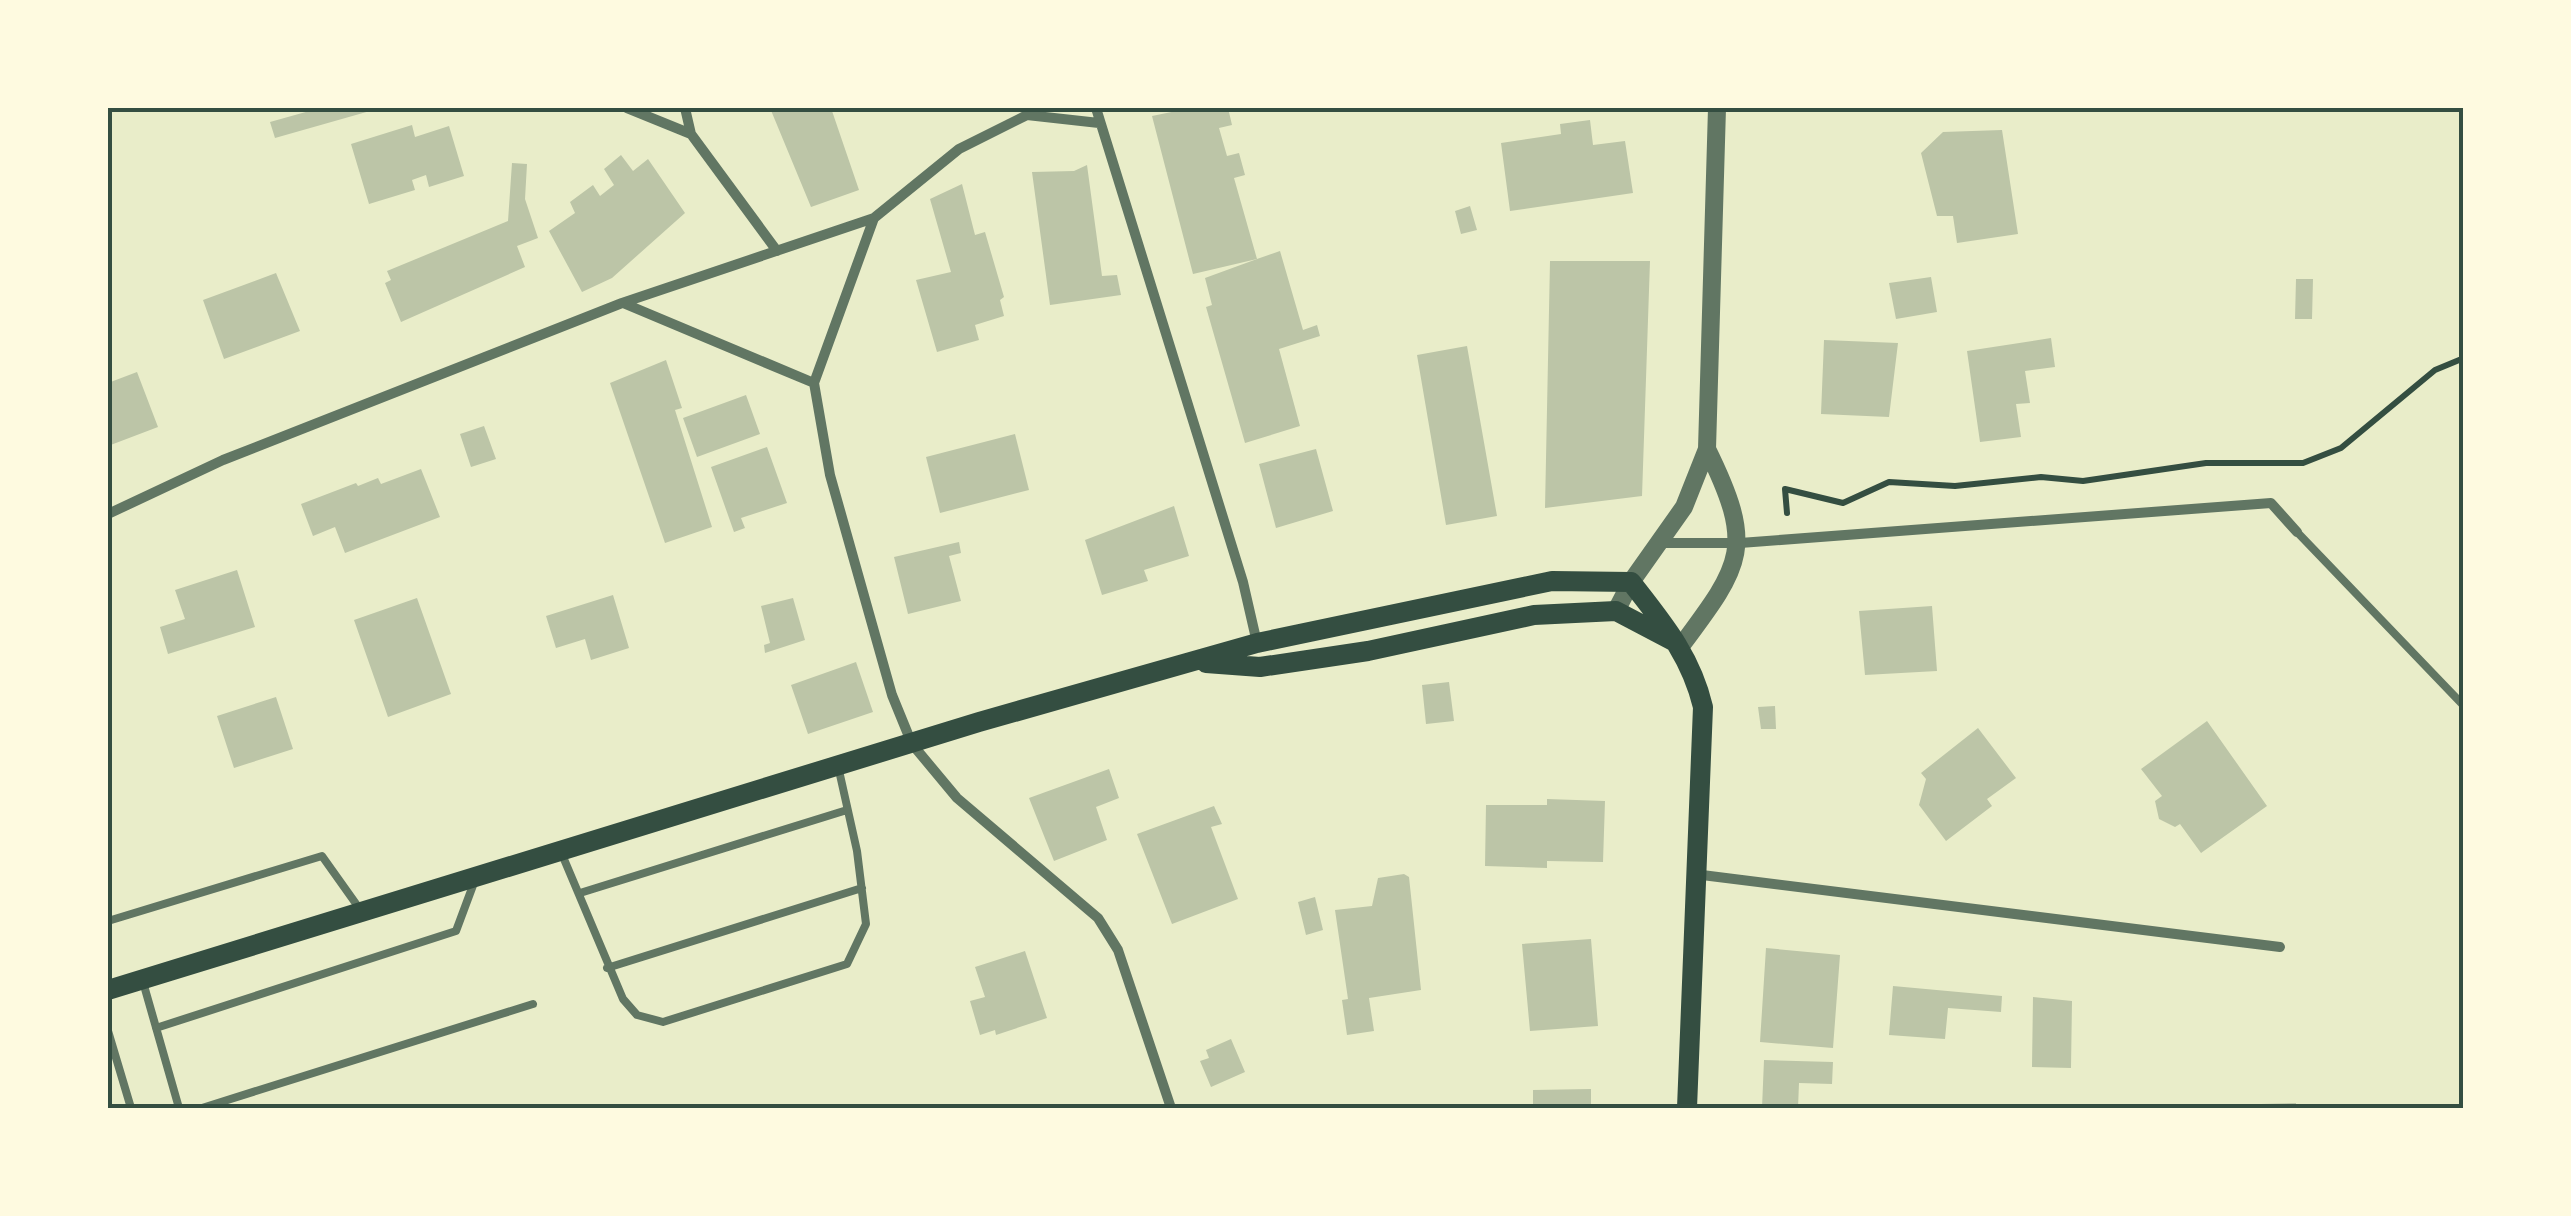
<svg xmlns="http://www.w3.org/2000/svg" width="2571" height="1216" font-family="'PT Sans Narrow',sans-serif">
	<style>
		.building { fill: #bcc5a7 }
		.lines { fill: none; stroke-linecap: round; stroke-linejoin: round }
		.path { stroke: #344e41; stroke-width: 6 }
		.service { stroke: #617663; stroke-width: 8 }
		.minor { stroke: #617663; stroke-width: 10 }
		.tertiary { stroke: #617663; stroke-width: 18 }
		.secondary { stroke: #344e41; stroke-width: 20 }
		.neatline { fill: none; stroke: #344e41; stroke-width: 4 }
	</style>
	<rect width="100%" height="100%" fill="#e9edc9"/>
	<!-- building -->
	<path class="building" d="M320 108H377V109L275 138 270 122Z
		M770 108H831L859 190 811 207Z
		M1191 108H1228L1232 125 1219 128 1227 156 1239 153 1245 175 1234 178 1257 259 1280 251 1303 330 1317 325 1320 336 1279 349 1300 426 1245 443 1206 307 1212 305 1205 278 1257 259 1193 274 1152 116Z
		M1590 120 1593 145 1625 141 1633 193 1510 211 1501 143 1561 134 1560 124Z
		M412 125 415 137 449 126 464 176 429 187 426 175 412 180 415 190 369 204 351 144Z
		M2002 130 2018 234 1957 243 1953 216H1937L1921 153 1943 132Z
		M621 155 633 171 648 159 685 213 612 278 582 292 549 231 575 213 570 202 593 185 600 196 614 185 604 169Z
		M512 163 527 164 525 199 538 238 517 246 525 267 401 322 385 283 391 280 387 271 508 221Z
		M1087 165 1102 276 1117 275 1121 295 1050 305 1032 172 1074 171Z
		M962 184 975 235 985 232 1004 297 1000 300 1004 316 975 325 979 340 937 352 916 280 951 272 930 199Z
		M1470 206 1477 230 1461 234 1455 211Z
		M1550 261H1650L1642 496 1545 508Z
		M276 273 300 331 224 359 203 300Z
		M1931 277 1937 312 1896 319 1889 283Z
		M2296 279H2313L2312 319H2295Z
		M2051 338 2055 367 2025 371 2030 403 2016 404 2021 437 1980 442 1967 351Z
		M1824 340 1898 343 1889 417 1821 414Z
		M1467 346 1497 516 1446 525 1417 355Z
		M666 360 682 408 675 410 712 527 665 543 610 383Z
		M137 372 158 427 108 446V383Z
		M746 395 760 434 697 457 683 418Z
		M484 426 496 459 471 467 460 434Z
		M1015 434 1029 490 940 513 926 457Z
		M767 447 787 503 741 518 745 528 734 532 711 467Z
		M1316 449 1333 511 1276 528 1259 464Z
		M421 469 440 517 345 553 335 527 313 536 301 504 356 483 358 486 378 478 381 484Z
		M1174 506 1189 556 1144 570 1148 581 1102 595 1085 540Z
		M959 542 961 553 949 556 961 601 908 614 894 557Z
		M237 570 255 627 168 654 160 627 185 619 175 590Z
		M613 595 629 648 591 660 585 639 556 648 546 616Z
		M417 598 451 694 388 717 354 620Z
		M793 598 805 640 765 653 764 645 770 643 761 606Z
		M1932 606 1937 671 1865 675 1859 611Z
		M856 662 873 712 808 734 791 685Z
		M1449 682 1454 721 1426 724 1422 685Z
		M276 697 293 749 234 768 217 716Z
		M1775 706 1776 729H1761L1758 707Z
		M2207 721 2267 806 2201 853 2180 824 2175 827 2159 819 2155 801 2162 796 2141 769Z
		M1978 728 2016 778 1987 799 1992 806 1946 841 1919 805 1926 779 1921 773Z
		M1109 769 1119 798 1096 807 1107 840 1054 861 1029 798Z
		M1547 799 1605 801 1603 862 1547 861V868L1485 866 1486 805H1547Z
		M1214 806 1222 824 1211 827 1238 899 1172 924 1137 834Z
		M1404 874 1409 877 1421 990 1369 998 1374 1031 1347 1035 1342 1000 1348 999 1335 910 1372 906 1378 878Z
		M1315 897 1323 930 1306 935 1298 902Z
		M1591 939 1598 1026 1530 1031 1522 944Z
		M1766 948 1840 955 1833 1048 1760 1042Z
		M1025 951 1047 1018 996 1035 995 1030 980 1035 970 1001 985 997 975 967Z
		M1893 986 2002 996 2001 1012 1948 1008 1945 1039 1889 1035Z
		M2033 997 2072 1001 2071 1068 2032 1067Z
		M1231 1039 1245 1072 1211 1087 1200 1061 1209 1058 1206 1050Z
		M1764 1060 1833 1062 1832 1084 1799 1083 1798 1108H1762Z
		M1591 1089V1108H1533V1090Z
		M2296 1103V1108H2226L2225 1105Z"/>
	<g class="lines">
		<!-- path -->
		<path class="path" d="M1787 513 1785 489 1843 503 1889 482 1955 486 2041 477 2083 481 2206 463H2303L2341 448 2435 370 2464 358"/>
		<!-- service -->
		<path class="service" d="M2297 532 2464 706
			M561 852 623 999 637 1015 663 1022 847 964 866 924 857 851 838 766
			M580 893 847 810
			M108 921 322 856 359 908
			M607 968 862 888
			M143 982 179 1108
			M156 1028 456 931 475 880
			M108 1031 131 1108
			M202 1108 533 1004"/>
		<!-- minor -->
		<path class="minor" d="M627 108 691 134 777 251
			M685 108 691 134
			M1096 108 1243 582 1257 643
			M623 303 814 383
			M814 383 830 475 892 695 912 744 957 798 1098 918 1118 950 1171 1108
			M814 383 874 218
			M108 514 223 460 622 303 874 218 959 149 1027 115 1099 123
			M1660 543H1740L2271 503 2297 532
			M1694 874 2280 947"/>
		<!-- tertiary -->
		<path class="tertiary" d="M1616 611 1631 582 1684 507 1707 449
			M1681 646C1743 563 1755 547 1707 449L1717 108"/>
		<!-- secondary -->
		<path class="secondary" d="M1206 663 1260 667 1368 651 1534 615 1616 611 1675 642
			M108 990 979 722 1257 643 1552 581 1631 582C1663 623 1691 656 1703 707L1687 1108"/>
	</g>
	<!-- border -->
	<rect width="2571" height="1216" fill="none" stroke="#fefae0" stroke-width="220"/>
	<rect x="110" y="110" width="2351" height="996" class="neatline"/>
</svg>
